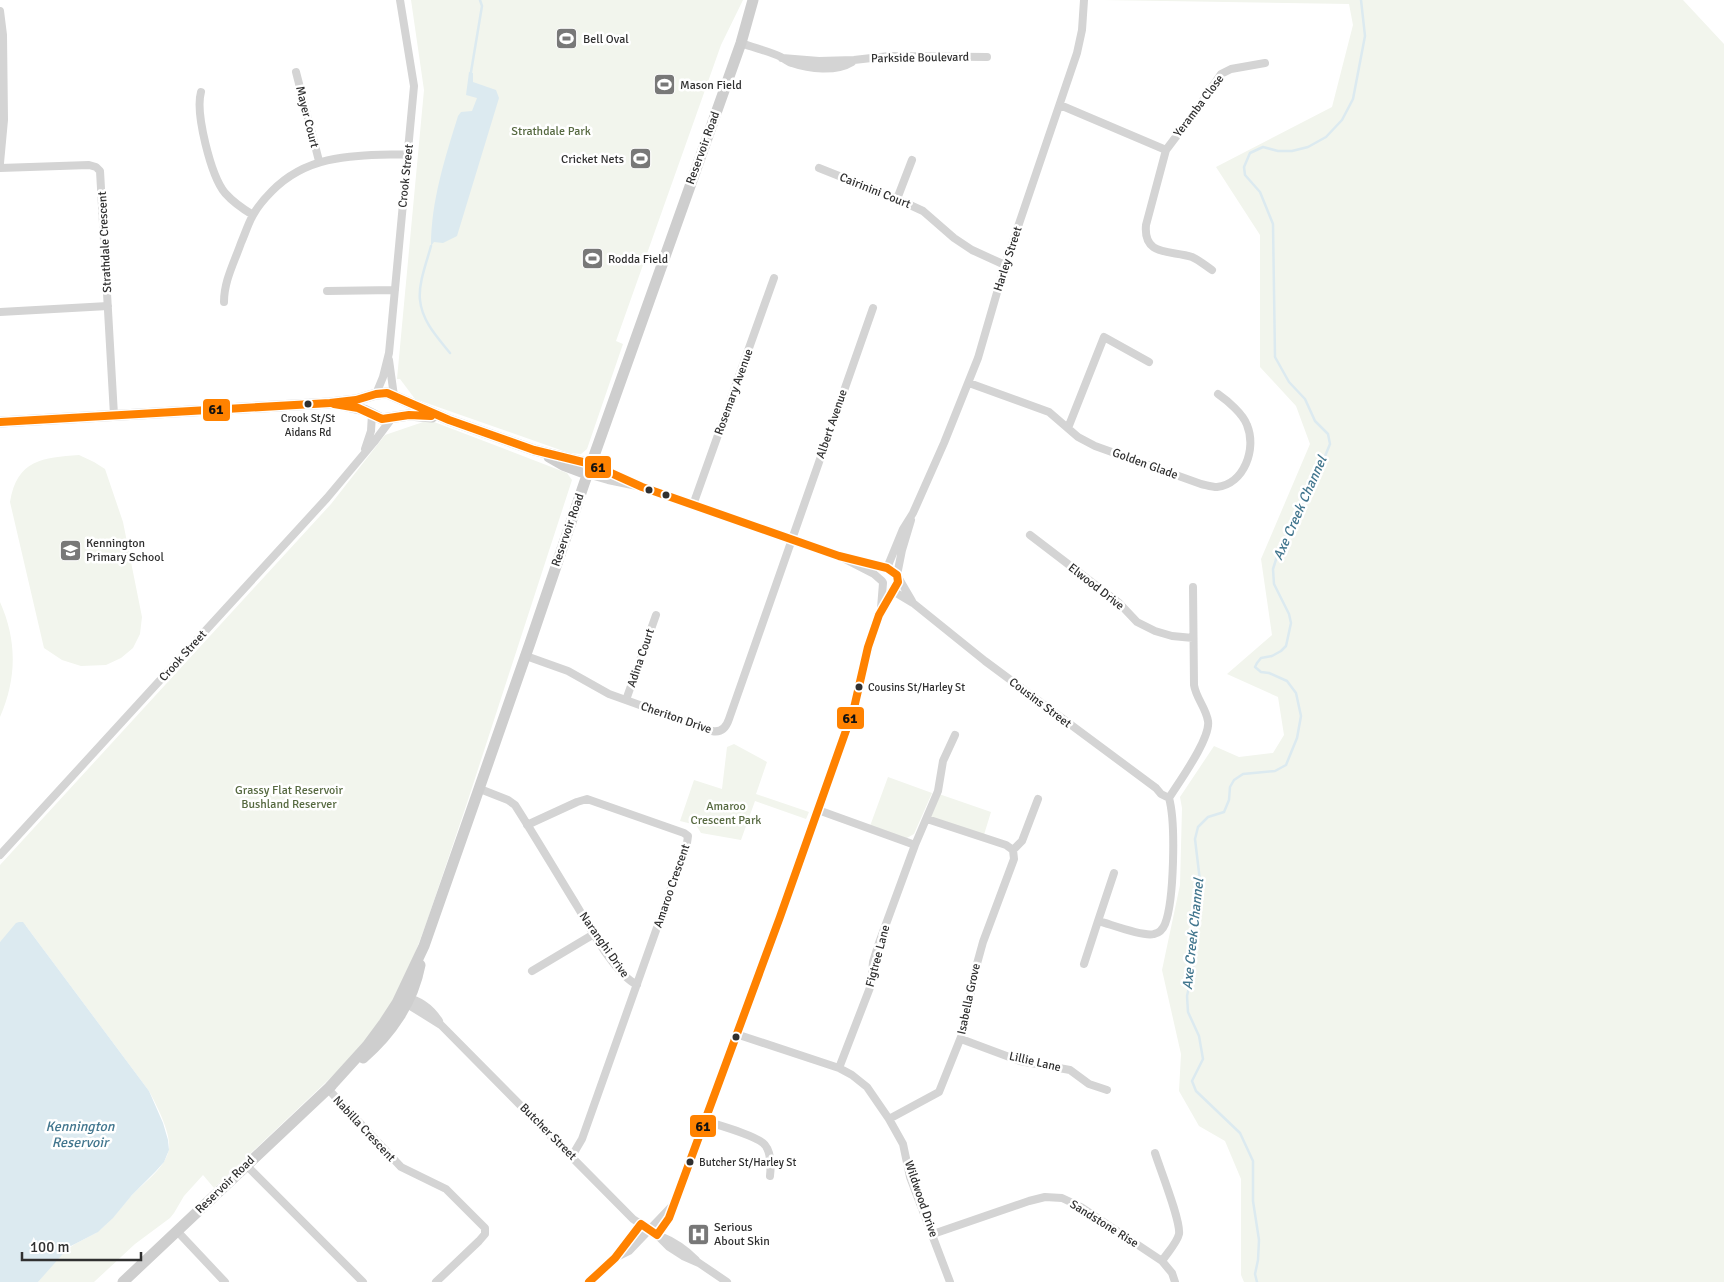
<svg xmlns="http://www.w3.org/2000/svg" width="1724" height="1282" font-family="Signika,sans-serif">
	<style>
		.green { fill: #f2f5ed }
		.water { fill: #dceaf0 }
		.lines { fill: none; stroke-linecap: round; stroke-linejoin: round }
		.stream { stroke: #dceaf0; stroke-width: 2.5 }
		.street { stroke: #d4d4d4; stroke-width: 8 }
		.secondary { stroke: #cecece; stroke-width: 11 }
		.bus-1-casing { stroke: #fff; stroke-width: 11 }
		.bus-1 { stroke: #ff8200; stroke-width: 8 }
		.bus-dot { fill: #303030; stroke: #fff; stroke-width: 2 }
		.labels { text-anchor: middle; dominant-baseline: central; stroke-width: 5; stroke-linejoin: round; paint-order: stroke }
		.bus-label { font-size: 11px; fill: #303030; stroke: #fff; text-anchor: start }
		.poi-label { font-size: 12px; fill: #303030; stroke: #fff; text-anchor: start }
		.street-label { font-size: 12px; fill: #303030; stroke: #fff }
		.park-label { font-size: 12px; fill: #566940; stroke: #fff }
		.water-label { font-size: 14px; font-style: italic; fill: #42768e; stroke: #fff }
		.line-badge { stroke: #fff; stroke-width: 2 }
		.pale-badge-label { font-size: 14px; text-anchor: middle; font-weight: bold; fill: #111 }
	</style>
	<rect width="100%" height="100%" fill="#fff"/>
	<!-- green -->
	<path class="green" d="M411 0H743L721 45 616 341 623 344 587 449 581 454 569 453 415 399 400 379H397L424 90Z
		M1102 0H1683L1724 44V1282H1244L1241 1275V1179L1225 1141 1199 1126 1179 1091 1181 1054 1162 970 1180 885 1182 808 1180 797 1214 746 1239 757 1273 753 1284 735 1278 697 1227 674 1272 635 1261 559 1310 444 1296 406 1260 367V235L1216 167 1332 107 1353 25 1349 4Z
		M429 420 567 473 572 480 467 803 426 924 408 972 385 1017 343 1066 214 1188 203 1175 184 1196 174 1213 170 1218 135 1244 94 1282H38C47 1271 57 1257 69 1248 77 1242 87 1238 96 1233 110 1223 121 1207 133 1194 145 1182 166 1167 169 1149 171 1133 157 1106 149 1091L26 926 0 942V865L331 504 385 435Z
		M79 455 94 462 105 469 123 522 142 617 140 634 133 648 121 658 106 665 81 666 62 660 44 648 10 502C17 459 43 458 79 455Z
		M0 602C17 640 17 678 0 717Z
		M734 744 767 762 756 794 809 812 806 819 755 801 741 840 701 833 696 825 680 821 694 780 722 789 727 747Z
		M888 777 932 793 914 834 905 839 870 826Z
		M939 794 991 812 983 838 929 818Z"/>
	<!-- water -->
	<path class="water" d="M469 72 473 73V82L496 90 499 98 457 236 443 243 434 242 431 246C431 201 445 158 458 116L461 112 472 111 477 98 466 95Z
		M19 922H23L26 926 149 1091 163 1123 168 1140 169 1150 164 1162 156 1171 132 1195 113 1218 98 1232 69 1247 38 1282H0V942L16 923Z"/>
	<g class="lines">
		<!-- stream -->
		<path class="stream" d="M471 72 482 6 480 0
			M431 246C427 261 418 284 420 300 422 321 437 337 450 353
			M1257 1282 1255 1274 1258 1260 1259 1240 1253 1201V1161L1240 1133 1196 1091 1192 1081 1203 1059 1199 1036 1188 1012 1187 996 1193 968 1200 881 1195 839 1198 827 1208 817 1224 812 1229 800 1230 787 1234 780 1243 774 1275 771 1286 765 1297 738 1301 716 1296 693 1287 681 1269 673 1261 672 1255 667 1257 663 1261 658 1272 656 1281 651 1286 646 1291 623 1289 614 1274 584 1273 569 1279 550 1314 483 1330 444 1328 434 1315 421 1305 399 1289 382 1275 357 1273 224 1260 192 1245 175 1244 167 1250 153 1263 147 1278 151H1292L1308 147 1326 137 1342 120 1353 99 1365 36 1361 0"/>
		<!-- street -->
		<path class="street" d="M0 11 3 35 4 120 0 163
			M741 43C754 48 769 51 781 57 785 59 788 62 792 63 809 69 836 72 852 62
			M782 58 819 61 854 60 889 56 987 57
			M296 72 319 161
			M201 92C195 113 211 176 225 193 233 202 243 209 253 215
			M1060 105 1166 150 1146 225C1143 257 1171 250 1192 257 1199 260 1206 266 1212 270
			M1166 150 1197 109 1221 74 1231 69 1265 63
			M0 168 89 165 96 167 100 171 114 415
			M819 168 897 199 923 211 954 238 972 250 1005 265
			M897 199 912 160
			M327 291 395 290
			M224 302C224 281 234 263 241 243 245 234 248 224 253 215 258 206 265 198 272 191 310 152 358 156 409 154
			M0 312 108 306
			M389 360 394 396
			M969 383 1049 412 1078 437 1095 446 1201 484C1206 485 1212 487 1217 487 1244 484 1257 449 1247 425 1243 414 1228 401 1218 394
			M376 394 383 377 389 353 414 86 400 0
			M1068 428 1104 337 1149 362
			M365 449 371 431 372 414
			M591 464 631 482
			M587 474 608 480 642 487 839 556 874 574 882 581
			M693 505 774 278
			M1030 535 1119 603 1137 622 1155 631 1172 636 1193 638
			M887 568 903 529 913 513 944 443 978 358 1005 265 1077 53 1082 30 1084 0
			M897 575 902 550 911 520
			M898 577 912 601
			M893 591 913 603 985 661 1156 788 1161 794 1169 798
			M881 608 883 583
			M526 656 568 671 609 694 712 731C721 733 726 728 729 719L873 308
			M626 700 656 615
			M480 789 508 800 515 805C536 838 556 872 577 906 591 929 614 973 637 985
			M1169 798C1179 782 1211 738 1208 721 1206 708 1196 698 1194 685L1193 587
			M818 810 915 845 879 943 873 962 871 985 839 1068
			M927 819 1006 845 1013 850 1022 841 1038 799
			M527 825 577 802 587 799 684 833 688 836 687 843 582 1139 572 1156
			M915 845 938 791 943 761 955 735
			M0 855 327 498 374 442 392 418
			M1114 873 1098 921C1110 924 1143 937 1154 934 1159 933 1163 929 1165 924 1174 901 1176 823 1169 798
			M1084 964 1098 921
			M532 971 594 934
			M406 998C420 1000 431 1009 439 1021
			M404 1002 441 1025 633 1219 657 1235 669 1247 683 1256 699 1263 727 1282
			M736 1034 839 1068 852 1075 867 1087 889 1119 903 1144 910 1177 950 1282
			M961 1039 1020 1061 1070 1070 1089 1084 1107 1090
			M328 1089 401 1167 446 1189 485 1228V1234L479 1241 436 1282
			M889 1119 939 1092 963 1032 975 971 983 942 1014 859 1013 850
			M705 1121C718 1125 758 1136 765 1145 771 1152 771 1167 770 1176
			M1155 1153C1160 1169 1181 1221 1179 1234 1177 1243 1167 1253 1162 1261
			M246 1165 363 1282
			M177 1231 225 1282
			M933 1234 1029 1201 1045 1197 1062 1198 1081 1207 1162 1261 1172 1273 1175 1282
			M657 1235 669 1218 681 1189 854 708 873 631 879 615 899 580 896 572 879 566 839 556
			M660 1236C675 1242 685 1249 696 1260
			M615 1258 629 1251 672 1206
			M589 1282 615 1258 641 1224"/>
		<!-- secondary -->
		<path class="secondary" d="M342 405 364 410 382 419 409 415 432 417
			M0 422 330 403 356 400 376 394 387 393 449 420 534 450 591 464
			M549 457 563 465 587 474
			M363 1058C391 1034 413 1002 420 965
			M328 1089 367 1046 384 1023 397 1003 424 946 530 643 584 484 741 43 753 0
			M123 1282 332 1085"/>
		<defs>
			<path id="bus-1" d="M334 404 358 408 382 419 409 415 431 416
				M0 422 330 403 356 400 376 394 387 393 449 420 534 450 591 464 642 487 839 556 887 568 897 575 898 582 879 615 868 647 854 708 780 917 669 1218 657 1235 641 1224 615 1258 589 1282"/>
		</defs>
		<!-- bus-1 casing -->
		<use href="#bus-1" class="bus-1-casing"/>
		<!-- bus-1 -->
		<use href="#bus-1" class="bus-1"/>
	</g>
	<!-- icons -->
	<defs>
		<symbol id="stadium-square" viewBox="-11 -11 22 22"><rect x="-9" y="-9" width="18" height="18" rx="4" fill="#787878" stroke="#fff"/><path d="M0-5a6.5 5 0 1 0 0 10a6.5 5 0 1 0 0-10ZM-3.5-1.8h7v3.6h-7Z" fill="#fff"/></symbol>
		<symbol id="school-square" viewBox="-11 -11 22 22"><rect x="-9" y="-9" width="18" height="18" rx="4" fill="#787878" stroke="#fff"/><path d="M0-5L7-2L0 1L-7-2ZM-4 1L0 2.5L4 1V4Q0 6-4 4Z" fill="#fff"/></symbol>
		<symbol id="hospital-square" viewBox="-11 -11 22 22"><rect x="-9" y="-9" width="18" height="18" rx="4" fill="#787878" stroke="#fff"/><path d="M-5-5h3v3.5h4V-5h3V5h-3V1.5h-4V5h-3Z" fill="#fff"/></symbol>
	</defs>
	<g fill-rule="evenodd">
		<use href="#stadium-square" x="554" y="26" width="25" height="25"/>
		<use href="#stadium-square" x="652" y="72" width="25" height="25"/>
		<use href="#stadium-square" x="628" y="146" width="25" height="25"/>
		<use href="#stadium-square" x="580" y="246" width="25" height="25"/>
		<use href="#school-square" x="58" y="538" width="25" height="25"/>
		<use href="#hospital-square" x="686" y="1222" width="25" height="25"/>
	</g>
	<!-- markers -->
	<g class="bus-dot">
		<circle cx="308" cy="404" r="4.5"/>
		<circle cx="649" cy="490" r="4.5"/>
		<circle cx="666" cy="495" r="4.5"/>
		<circle cx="859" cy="687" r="4.5"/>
		<circle cx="736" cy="1037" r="4.5"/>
		<circle cx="690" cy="1162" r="4.5"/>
	</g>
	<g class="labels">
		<!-- bus labels -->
		<g class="bus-label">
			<text x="308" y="418" text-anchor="middle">Crook St/St<tspan x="308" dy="14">Aidans Rd</tspan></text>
			<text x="868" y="687">Cousins St/Harley St</text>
			<text x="699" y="1162">Butcher St/Harley St</text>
		</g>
		<!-- poi labels -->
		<g class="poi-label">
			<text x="583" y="39">Bell Oval</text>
			<text x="680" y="85">Mason Field</text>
			<text x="624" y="159" text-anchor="end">Cricket Nets</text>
			<text x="608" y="259">Rodda Field</text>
			<text x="86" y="543">Kennington<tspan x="86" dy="14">Primary School</tspan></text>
			<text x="714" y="1227">Serious<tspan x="714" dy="14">About Skin</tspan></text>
		</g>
		<!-- street labels -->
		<g class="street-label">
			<text transform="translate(920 58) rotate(-1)">Parkside Boulevard</text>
			<text transform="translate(1199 106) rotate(-53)">Yeramba Close</text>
			<text transform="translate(307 117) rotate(76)">Mayer Court</text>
			<text transform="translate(703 148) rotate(-70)">Reservoir Road</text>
			<text transform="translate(406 176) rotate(-84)">Crook Street</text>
			<text transform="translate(875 191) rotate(22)">Cairinini Court</text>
			<text transform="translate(105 242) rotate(-93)">Strathdale Crescent</text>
			<text transform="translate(1008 259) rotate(-72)">Harley Street</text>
			<text transform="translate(734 392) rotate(-70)">Rosemary Avenue</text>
			<text transform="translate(832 424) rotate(-71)">Albert Avenue</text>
			<text transform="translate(1145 464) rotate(20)">Golden Glade</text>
			<text transform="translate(568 530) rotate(-71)">Reservoir Road</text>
			<text transform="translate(1096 587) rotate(38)">Elwood Drive</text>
			<text transform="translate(183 656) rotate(-48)">Crook Street</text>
			<text transform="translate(641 658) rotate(-71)">Adina Court</text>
			<text transform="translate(1040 703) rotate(37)">Cousins Street</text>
			<text transform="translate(676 718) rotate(19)">Cheriton Drive</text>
			<text transform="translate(672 886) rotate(-71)">Amaroo Crescent</text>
			<text transform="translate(604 945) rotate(55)">Naranghi Drive</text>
			<text transform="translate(878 956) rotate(-75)">Figtree Lane</text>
			<text transform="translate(969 999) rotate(-78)">Isabella Grove</text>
			<text transform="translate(1035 1062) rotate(13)">Lillie Lane</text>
			<text transform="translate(364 1129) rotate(47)">Nabilla Crescent</text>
			<text transform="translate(548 1132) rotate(45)">Butcher Street</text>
			<text transform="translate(225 1185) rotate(-44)">Reservoir Road</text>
			<text transform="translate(921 1199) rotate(71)">Wildwood Drive</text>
			<text transform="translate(1104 1224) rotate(32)">Sandstone Rise</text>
		</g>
		<!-- park labels -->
		<g class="park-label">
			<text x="551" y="131">Strathdale Park</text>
			<text x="289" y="790">Grassy Flat Reservoir<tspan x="289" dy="14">Bushland Reserver</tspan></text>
			<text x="726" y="806">Amaroo<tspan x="726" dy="14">Crescent Park</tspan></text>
		</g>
		<!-- water labels -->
		<g class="water-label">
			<text transform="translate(1300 508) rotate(-66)">Axe Creek Channel</text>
			<text transform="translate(1193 934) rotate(-84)">Axe Creek Channel</text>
			<text x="80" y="1126">Kennington<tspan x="80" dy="16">Reservoir</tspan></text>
		</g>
	</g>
	<g class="line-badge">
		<rect x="202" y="398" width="29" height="24" rx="5" fill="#ff8200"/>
		<rect x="584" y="455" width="28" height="24" rx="5" fill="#ff8200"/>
		<rect x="836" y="706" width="29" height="24" rx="5" fill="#ff8200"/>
		<rect x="689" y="1114" width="28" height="24" rx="5" fill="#ff8200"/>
	</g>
	<g class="pale-badge-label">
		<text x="216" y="414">61</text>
		<text x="598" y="472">61</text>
		<text x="850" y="723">61</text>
		<text x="703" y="1131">61</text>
	</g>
	<!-- scale -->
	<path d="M22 1252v8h119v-8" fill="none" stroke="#303030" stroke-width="2.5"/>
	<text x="30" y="1252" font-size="15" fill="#303030" stroke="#ffffff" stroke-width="4" paint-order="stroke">100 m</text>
</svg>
